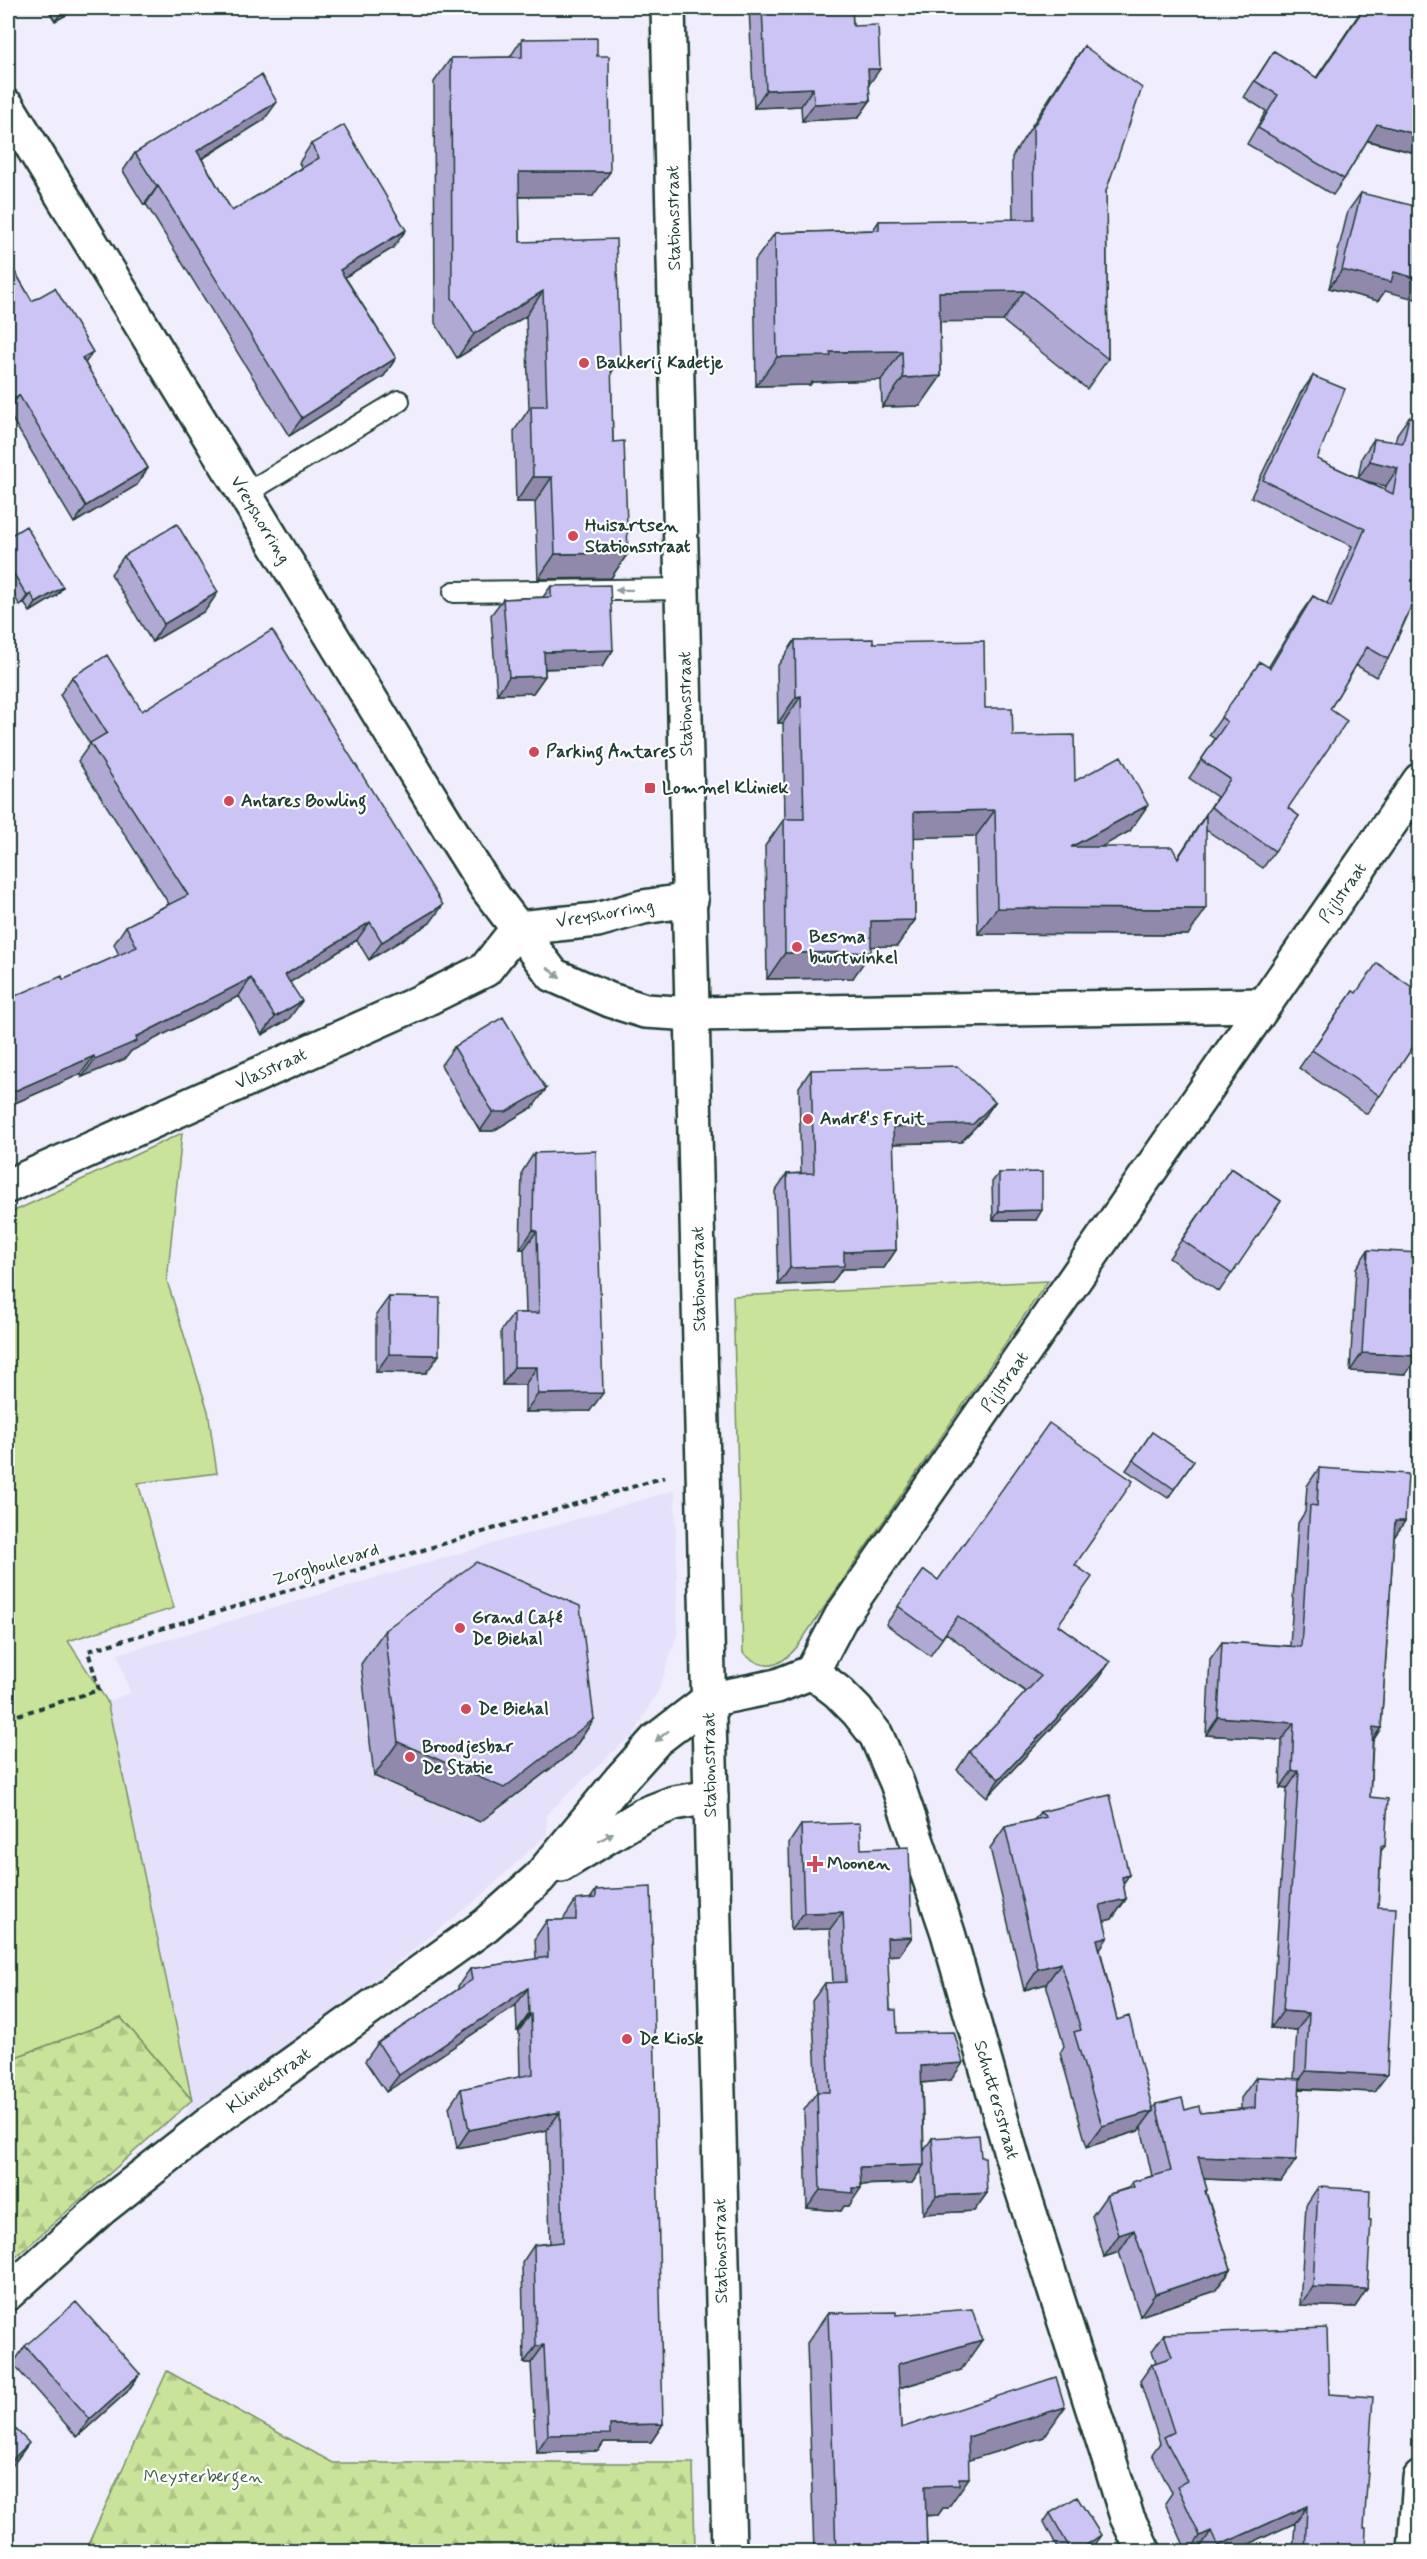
<svg xmlns="http://www.w3.org/2000/svg" width="1427" height="2559" font-family="Mynerve,sans-serif">
	<style>
		.built { fill: #e6e1fa }
		.grass { fill: #c9e39a; stroke: #749067; stroke-width: 1.5 }
		.forest { fill: url(#forest-firs); stroke: #749067; stroke-width: 1.5 }
		.lines { fill: none; stroke-linecap: round; stroke-linejoin: round }
		.service-casing { stroke: #1f3d34; stroke-width: 24 }
		.minor-casing { stroke: #1f3d34; stroke-width: 38 }
		.secondary-casing { stroke: #1f3d34; stroke-width: 38 }
		.path { stroke: #1f3d34; stroke-width: 4; stroke-dasharray: 6 4.5; stroke-linecap: butt }
		.service { stroke: #fff; stroke-width: 20 }
		.minor { stroke: #fff; stroke-width: 33 }
		.secondary { stroke: #fff; stroke-width: 33 }
		.wall { fill: #b0a9d4; stroke: #1f3d34; stroke-width: 1.5; fill-rule: evenodd }
		.shaded-wall { fill: #9089ac; stroke: #1f3d34; stroke-width: 1.5 }
		.building { fill: #cdc4f6; stroke: #1f3d34; stroke-width: 1.5 }
		.oneway { fill: #8f9e9a }
		.poi-dot { fill: #d1495b; stroke: #fff; stroke-width: 2 }
		.labels { text-anchor: middle; dominant-baseline: central; stroke-width: 4.5; stroke-linejoin: round; paint-order: stroke }
		.street-label { font-size: 18px; fill: #1f3d34; stroke: #fff }
		.poi-label { font-size: 18px; font-weight: bold; fill: #1f3d34; stroke: #fff; text-anchor: start }
		.park-label { font-size: 18px; fill: #415e48; stroke: #fff }
	</style>
	<defs>
		<pattern id="forest-firs" width="22" height="20" patternUnits="userSpaceOnUse" patternTransform="scale(1.5)"><rect width="22" height="20" fill="#c9e39a"/><path d="M5 1l3.5 6h-7zM16 11l3.5 6h-7z" fill="#acc485"/></pattern>
	</defs>
	<rect width="100%" height="100%" fill="#f0edfc"/>
	<filter id="ink" filterUnits="userSpaceOnUse"><feTurbulence type="fractalNoise" baseFrequency=".0167" numOctaves="2"/><feDisplacementMap in="SourceGraphic" scale="12" xChannelSelector="R" yChannelSelector="G"/><feConvolveMatrix kernelMatrix="1 2 1 2 8 2 1 2 1" color-interpolation-filters="sRGB"/></filter>
	<g filter="url(#ink)">
		<!-- built -->
		<path class="built" d="M675 1490 678 1632 659 1689 633 1736 619 1746 547 1814V1834L480 1897 379 1977 348 2005 182 2130 176 2127 184 2120 192 2100 107 1701 130 1693 118 1654Z"/>
		<!-- grass -->
		<path class="grass" d="M182 1133 167 1281 208 1411 217 1473 138 1483 174 1608 68 1641 107 1701 192 2100 121 2018 8 2060V1214Z
			M1048 1281 797 1647C779 1668 765 1672 743 1653L733 1296Z"/>
		<!-- forest -->
		<path class="forest" d="M121 2018 192 2100 8 2264V2060Z
			M167 2371 333 2463H693L695 2551H85Z"/>
		<g class="lines">
			<defs>
				<path id="service" d="M245 494 399 401
					M454 592 683 589"/>
				<path id="minor" d="M8 107 451 831 487 888 553 975 610 1000 645 1011 694 1014 1264 1005
					M518 928 597 920 643 907 691 900
					M8 1186 416 1004 485 970 518 928
					M812 1672 838 1692 857 1711 876 1735 897 1783 948 1933 1015 2167 1109 2459 1127 2517 1144 2552
					M561 1865 643 1815 674 1803 711 1797
					M8 2293 102 2208 210 2123 486 1925 539 1878 620 1780 656 1740 708 1700 777 1686 812 1672 841 1617 1420 780
					M1415 2552 1420 2478"/>
				<path id="secondary" d="M668 8 729 2552"/>
			</defs>
			<!-- service casing -->
			<use href="#service" class="service-casing"/>
			<!-- minor casing -->
			<use href="#minor" class="minor-casing"/>
			<!-- secondary casing -->
			<use href="#secondary" class="secondary-casing"/>
			<!-- path -->
			<path class="path" d="M8 1718 99 1690 88 1651 665 1477"/>
			<!-- service -->
			<use href="#service" class="service"/>
			<!-- minor -->
			<use href="#minor" class="minor"/>
			<!-- secondary -->
			<use href="#secondary" class="secondary"/>
		</g>
		<!-- wall -->
		<path class="wall" d="M47 8H79L55 21Z
			M749 8H852L853 26 869 84 870 101 858 118 802 121 801 106 754 108Z
			M1363 8H1419V154L1367 141 1344 179 1333 195 1247 144 1266 111 1244 97 1274 51 1316 78Z
			M522 39 593 196 519 197 520 242 620 360 611 373 613 442 628 553 611 578 538 579 535 502H516L514 431 529 409 526 316 457 358 435 323 434 82 451 58 510 57Z
			M1084 46 1106 191 1108 359 1087 389 1003 321H940L941 376 920 406 882 407 881 380 812 382 810 385 756 386 754 262 775 233 873 230 879 221 1013 220 1012 157 1064 75Z
			M264 120 202 159 232 211 302 168 299 163 311 144 393 248 345 277 396 358 384 376 289 436 146 204 144 205 123 171 135 153Z
			M1361 193 1385 291 1378 301 1329 288 1348 211Z
			M8 260 32 301 85 363 148 468 137 485 74 523 8 412Z
			M1313 376 1317 459 1358 478 1362 457 1374 439 1395 442 1397 434 1409 417 1419 419V599L1414 607 1412 606 1388 659 1376 677 1356 665 1330 709 1288 808 1299 816 1263 868 1206 830 1188 935 978 934 976 836 914 837 915 920 897 946H871L853 978 767 979 765 846 784 819H785L783 723H778L777 667 795 640 873 643 985 708 1013 736 1075 781 1130 831 1100 847 1178 857 1217 797 1189 778 1215 739 1209 735 1260 662 1268 668 1301 613 1313 596 1327 604 1352 546 1251 497 1300 394ZM1363 480 1386 486 1385 490Z
			M8 537 63 587 56 596 30 612 24 603 20 606 8 584Z
			M124 556 218 592 205 611 152 642 111 574Z
			M551 586 613 650 602 667 545 669V676L533 693 497 694 491 615 503 599 543 597Z
			M72 677 142 711 430 923 369 960 357 940 290 982 289 1019 262 1035 239 996 131 1051 125 1059 82 1077 81 1074 8 1106V999L63 980 119 955 114 944 126 926 169 904 78 761 90 744 60 695Z
			M1353 991 1419 1038 1367 1114 1299 1068Z
			M454 1047 533 1107 493 1131H480L441 1065Z
			M811 1070 995 1102 983 1119 961 1142 893 1144 896 1250 884 1268 842 1269 832 1283 778 1285 775 1191 787 1174 801 1173 799 1087Z
			M534 1153 590 1411 525 1412V1385H502L501 1331 514 1313H526L524 1249H520L522 1172Z
			M1231 1168 1281 1201 1219 1292 1169 1258Z
			M999 1173 1036 1220H993L992 1182Z
			M1368 1250 1418 1356 1406 1374 1350 1371 1356 1268Z
			M389 1297 439 1355 426 1373 376 1372V1315Z
			M1152 1432 1194 1461 1168 1498 1126 1470Z
			M1319 1468 1405 1521 1394 1537 1381 1728 1373 1741 1370 1797 1385 1846 1381 1851 1378 1907 1387 2075 1374 2092 1299 2089 1281 2182 1204 2179 1207 2190 1206 2192 1231 2269 1215 2291 1140 2316 1119 2252 1104 2257 1092 2216 1107 2195 1128 2188 1132 2182 1152 2176 1141 2127 1138 2131 1087 2147 1060 2053 1064 2046 1046 1984 1024 1990 990 1848 1005 1827 1034 1820 1040 1812 1123 1884 1126 1899 1112 1919 1104 1921 1100 1949 1117 2020 1152 2110 1156 2104 1200 2113 1241 2109V2098L1256 2077 1294 2079 1297 2030 1271 2028 1287 1789 1280 1788 1282 1740 1206 1735 1210 1659 1222 1642 1290 1646 1298 1523 1305 1512 1307 1486Z
			M1075 1565 1058 1625 1110 1662 1097 1680 987 1797 957 1770 969 1752 1026 1692 946 1633 930 1656 886 1624 924 1570 938 1580Z
			M385 1630 594 1719 571 1753 480 1822 374 1776 361 1664Z
			M801 1825 861 1849 912 1937 899 1955 887 1956 890 2010 897 2033 951 2080 922 2083 924 2151 932 2138 981 2157 987 2193 974 2211 923 2214 921 2170 912 2183 861 2185 849 2206H844L841 2211 807 2208 804 2110 817 2092 812 2001 825 1983H833L830 1929 791 1930 789 1843Z
			M596 1890 663 2424 651 2442H604L598 2451 536 2453 531 2363H524L522 2263 534 2245 550 2243 547 2130 457 2148 449 2107 461 2089 520 2077 519 2031H517L516 2005 386 2092 365 2061 378 2043 458 1989V1986L470 1969 536 1959 535 1938 547 1920H564V1918L576 1900 590 1899Z
			M1318 2187 1369 2220 1367 2289 1355 2307 1300 2305 1306 2205Z
			M828 2313 896 2315 961 2370 899 2388 901 2428 1044 2437 968 2460 948 2508H943L938 2515 926 2516 927 2552H814L807 2343Z
			M1164 2334 1329 2394 1364 2528 1365 2552H1293L1295 2523 1232 2552H1201L1200 2548 1192 2552H1187L1165 2503 1172 2493 1152 2454 1160 2443 1140 2381 1152 2364 1156 2362 1152 2351Z
			M25 2346 140 2374 127 2392 77 2437 13 2364Z
			M1050 2513 1095 2544 1083 2552H1060L1044 2522Z"/>
		<!-- shaded-wall -->
		<path class="shaded-wall" d="M65 8H79L55 21Z
			M868 69H880L868 86Z
			M813 88 801 106 754 108 766 90Z
			M870 101 858 118 802 121 814 104Z
			M277 102 264 120 184 169 197 151Z
			M1377 124 1419 135V154L1366 140Z
			M519 172H610L593 196 501 197Z
			M158 186 146 204 144 205 157 187Z
			M406 230 393 248 327 288 340 270Z
			M1342 270 1394 272 1419 279V300L1385 291 1378 301 1329 288Z
			M543 291 526 316 457 358 474 334Z
			M1024 291 1003 321 918 322 939 292Z
			M902 351 881 380 812 382 810 385 756 386 777 357 830 352Z
			M93 352 81 369 82 358Z
			M396 358 384 376 289 436 302 418Z
			M620 360 603 385 611 361Z
			M941 376 920 406 882 407 903 378Z
			M19 395 8 412V402Z
			M1370 461 1398 468 1386 486 1357 479Z
			M148 468 137 485 74 523 86 506Z
			M533 477H552L535 502H516Z
			M628 553 611 578 538 579 555 554Z
			M63 587 56 596 30 612 36 603Z
			M218 592 205 611 152 642 164 624Z
			M31 594 24 603 20 606 27 596Z
			M613 650 602 667 532 669 544 652Z
			M545 676 533 693 497 694 509 677Z
			M801 696 783 723H778L796 697Z
			M1148 805 1130 831 1053 874 1071 847Z
			M995 810 976 836 896 838 914 812Z
			M443 905 430 923 369 960 382 942Z
			M997 908 1206 909 1188 935 978 934Z
			M915 920 897 946 852 947 871 921Z
			M370 922 357 940 273 993 285 975Z
			M871 952 853 978 767 979 785 953Z
			M251 978 239 996 131 1051 125 1059 82 1077 95 1059 136 1037Z
			M302 1001 289 1019 262 1035 275 1017Z
			M94 1056 81 1074 8 1106V1096L10 1093Z
			M546 1089 533 1107 493 1131H480L493 1112Z
			M995 1102 983 1119 961 1142 881 1144 893 1127Z
			M1042 1210 1036 1220H993L999 1211Z
			M533 1230 537 1231 524 1249H520Z
			M896 1250 884 1268 842 1269 832 1283 778 1285 790 1268 844 1252Z
			M1362 1353 1418 1356 1406 1374 1350 1371Z
			M389 1354 439 1355 426 1373 376 1372Z
			M514 1367H537L525 1385H502Z
			M603 1393 590 1411 525 1412 538 1394Z
			M1395 1521H1405L1393 1539Z
			M1110 1662 1097 1680 987 1797 999 1779Z
			M1218 1717 1294 1723 1282 1740 1206 1735Z
			M594 1719 571 1753 480 1822 374 1776 398 1742Z
			M1373 1727 1381 1728 1369 1745Z
			M1292 1771H1299L1287 1789 1280 1788Z
			M1129 1875 1115 1896 1122 1877Z
			M1126 1899 1112 1919 1085 1926 1100 1905Z
			M843 1912 830 1929 791 1930 804 1913Z
			M912 1937 899 1955 874 1956 887 1938Z
			M1108 1937 1094 1958 1097 1939Z
			M1061 1963 1046 1984 1024 1990 1038 1969Z
			M528 1988 516 2005 386 2092 399 2075Z
			M1283 2011 1309 2013 1297 2030 1271 2028Z
			M529 2014H531L519 2031H517Z
			M963 2063 951 2080 909 2084 921 2066Z
			M1306 2071 1387 2075 1374 2092 1293 2088Z
			M1153 2111 1138 2131 1087 2147 1102 2126Z
			M560 2112 547 2130 457 2148 469 2130Z
			M1198 2157 1296 2160 1281 2182 1183 2178Z
			M924 2165 912 2183 848 2185 860 2167Z
			M861 2188 849 2206H844L841 2211 807 2208 820 2190Z
			M987 2193 974 2211 923 2214 936 2196Z
			M1134 2230 1119 2252 1104 2257 1119 2235Z
			M1231 2269 1215 2291 1140 2316 1155 2294Z
			M1313 2287 1367 2289 1355 2307 1300 2305Z
			M982 2340 961 2370 877 2394 898 2364Z
			M544 2345 531 2363H524L536 2346Z
			M140 2374 127 2392 77 2437 90 2419Z
			M1065 2407 1044 2437 947 2467 968 2437Z
			M663 2424 651 2442H604L598 2451 536 2453 548 2435 610 2425Z
			M29 2443 16 2461 8 2469V2464Z
			M959 2478H969L948 2508H943L938 2515 904 2516 925 2486Z
			M1307 2506 1295 2523 1232 2552H1214L1218 2546Z
			M1211 2531 1200 2548 1192 2552H1189L1200 2536Z
			M1101 2535 1095 2544 1083 2552H1076Z"/>
		<!-- building -->
		<path class="building" d="M762 8H852L853 26 878 25 880 69H868L870 101 814 104 813 88 766 90Z
			M1364 8H1419V135L1377 124 1344 179 1258 128 1278 95 1255 81 1274 51 1317 78Z
			M597 38V56H609L610 172H519L520 242 616 239 620 360 611 361 613 442 624 441 628 553 555 554 552 477H533L531 406H547L543 291 474 334 452 298 451 58 522 57V39Z
			M1084 46 1142 88 1106 191 1108 359 1024 291 939 292 941 376 903 378 902 351 830 352 831 356 777 357 775 233 879 230V221L1034 219 1033 127Z
			M261 75 277 102 197 151 232 211 319 158 311 144 344 125 406 230 340 270 396 358 302 418 158 186 157 187 135 153Z
			M1361 193 1419 207V279L1394 272 1391 282 1342 270Z
			M8 260 32 301 55 288 93 352 82 358 148 468 86 506 19 395 8 402Z
			M1313 376 1345 389 1317 459 1393 494 1398 468 1370 461 1374 439 1403 443 1409 417 1419 419V588L1388 659 1367 647 1330 709 1347 721 1288 808 1299 816 1275 851 1211 807 1230 779 1201 760 1227 722 1221 717 1260 662 1270 668 1313 596 1331 607 1365 529 1263 480Z
			M177 524 218 592 164 624 124 556Z
			M26 526 63 587 36 603 31 594 27 596 8 564V537Z
			M610 585 613 650 544 652 545 676 509 677 503 599 551 597V586Z
			M272 630 443 905 382 942 370 922 285 975 302 1001 275 1017 251 978 136 1037 137 1041 95 1059 94 1056 10 1093 8 1087V999L62 976 63 980 137 947 126 926 188 895 90 743 107 733 72 677 107 655 142 711Z
			M873 639V643L984 641 985 708H1012L1013 736 1074 735 1075 781 1121 756 1148 805 1071 847H1172L1178 858 1206 815V909L997 908 995 810 914 812 915 920 871 921V952L785 953 784 819H804L801 696 796 697 795 640Z
			M1377 963 1419 992V1038L1380 1096 1312 1050 1353 991 1356 993Z
			M503 1017 546 1089 506 1112H493L454 1047Z
			M957 1066 995 1102 973 1124 893 1127 896 1250 844 1252V1266L790 1268 787 1174 814 1173 811 1070Z
			M596 1151 603 1393 538 1394 537 1367H514V1313H539L537 1231 533 1230 534 1153Z
			M1231 1168 1281 1201 1232 1274 1182 1240Z
			M1042 1172V1210L999 1211V1173Z
			M1368 1250 1419 1253V1335L1418 1356 1362 1353Z
			M389 1297 440 1298 439 1355 389 1354Z
			M1049 1423 1133 1481 1075 1565 1092 1577 1058 1625 1110 1662 999 1779 969 1752 1041 1676 958 1616 942 1638 898 1606 924 1570 938 1580Z
			M1152 1432 1194 1461 1174 1489 1133 1460Z
			M1319 1468 1408 1474 1405 1521H1395L1381 1728 1373 1727 1370 1797 1388 1799 1385 1846H1381L1378 1907 1396 1908 1387 2075 1306 2071 1309 2013 1283 2011 1299 1771H1292L1294 1723 1218 1717 1222 1642 1301 1647 1310 1505 1317 1506Z
			M476 1562 580 1606 594 1719 504 1788 398 1742 385 1630Z
			M1110 1795 1129 1875 1122 1877 1126 1899 1100 1905 1108 1937 1097 1939 1117 2020 1129 2016 1153 2111 1102 2126 1074 2032 1081 2030 1061 1963 1038 1969 1005 1827 1046 1817 1040 1812Z
			M860 1823 861 1849 909 1847 912 1937 887 1938 890 2010H896L897 2033 954 2032 963 2063 921 2066 924 2165 860 2167 861 2188H853V2193L820 2190 817 2092H830L825 1983 846 1982 843 1912 804 1913 801 1825Z
			M651 1887 663 2424 610 2425V2434L548 2435 544 2345 536 2346 534 2245 563 2242 560 2112 469 2130 461 2089 533 2074 531 2014H529L528 1988 399 2075 378 2043 472 1980 470 1969 548 1957 547 1920H576V1900L596 1898V1890Z
			M1256 2077 1300 2079 1296 2160 1198 2157 1207 2190 1205 2191 1231 2269 1155 2294 1134 2230 1119 2235 1107 2195 1134 2187 1132 2182 1171 2171 1156 2104 1182 2098 1185 2110 1199 2106 1200 2113 1255 2108Z
			M979 2135 981 2157H985L987 2193 936 2196 932 2138Z
			M1318 2187 1370 2190 1369 2220H1371L1367 2289 1313 2287Z
			M76 2302 140 2374 90 2419 25 2346Z
			M972 2309 982 2340 898 2364 901 2428 1056 2377 1065 2407 968 2437 969 2478H959V2485L925 2486 927 2552H836L828 2313 896 2312V2315Z
			M1327 2328 1329 2394 1373 2397 1364 2528H1366L1365 2552H1305L1307 2506 1218 2546 1211 2531 1200 2536 1177 2486 1187 2481 1164 2437 1174 2432 1152 2364 1172 2357 1164 2334Z
			M8 2421 29 2443 8 2464Z
			M1077 2497 1101 2535 1076 2552H1072L1050 2513Z"/>
		<!-- one-way arrows -->
		<defs><path id="oneway-solid" d="M-6-.8H1V-3.2L6.5 0L1 3.2V.8H-6Z" transform="scale(1.5)"/></defs>
		<g class="oneway">
			<use href="#oneway-solid" transform="translate(624 590) rotate(179)"/>
			<use href="#oneway-solid" transform="translate(554 973) rotate(39)"/>
			<use href="#oneway-solid" transform="translate(662 1736) rotate(141)"/>
			<use href="#oneway-solid" transform="translate(606 1837) rotate(-31)"/>
		</g>
	</g>
	<!-- markers -->
	<g class="poi-dot">
		<circle cx="584" cy="363" r="6"/>
		<circle cx="573" cy="536" r="6"/>
		<circle cx="534" cy="752" r="6"/>
		<rect x="644" y="782" width="12" height="12" rx="3"/>
		<circle cx="229" cy="801" r="6"/>
		<circle cx="797" cy="947" r="6"/>
		<circle cx="808" cy="1119" r="6"/>
		<circle cx="460" cy="1628" r="6"/>
		<circle cx="466" cy="1709" r="6"/>
		<circle cx="410" cy="1757" r="6"/>
		<path d="M812 1855h6v6h6v6h-6v6h-6v-6h-6v-6h6z"/>
		<circle cx="627" cy="2039" r="6"/>
	</g>
	<g class="labels">
		<!-- street labels -->
		<g class="street-label">
			<text transform="translate(674 218) rotate(-91)">Stationsstraat</text>
			<text transform="translate(260 520) rotate(59)">Vreyshorring</text>
			<text transform="translate(686 704) rotate(-91)">Stationsstraat</text>
			<text transform="translate(1343 893) rotate(-55)">Pijlstraat</text>
			<text transform="translate(605 914) rotate(-10)">Vreyshorring</text>
			<text transform="translate(271 1069) rotate(-24)">Vlasstraat</text>
			<text transform="translate(699 1279) rotate(-91)">Stationsstraat</text>
			<text transform="translate(1005 1382) rotate(-55)">Pijlstraat</text>
			<text transform="translate(326 1565) rotate(-17)">Zorgboulevard</text>
			<text transform="translate(710 1765) rotate(-91)">Stationsstraat</text>
			<text transform="translate(269 2081) rotate(-36)">Kliniekstraat</text>
			<text transform="translate(996 2100) rotate(74)">Schuttersstraat</text>
			<text transform="translate(721 2251) rotate(-91)">Stationsstraat</text>
		</g>
		<!-- poi labels -->
		<g class="poi-label">
			<text x="596" y="363">Bakkerij Kadetje</text>
			<text x="585" y="526">Huisartsen<tspan x="585" dy="21">Stationsstraat</tspan></text>
			<text x="546" y="752">Parking Antares</text>
			<text x="662" y="788">Lommel Kliniek</text>
			<text x="241" y="801">Antares Bowling</text>
			<text x="809" y="937">Besma<tspan x="809" dy="21">buurtwinkel</tspan></text>
			<text x="820" y="1119">André's Fruit</text>
			<text x="472" y="1618">Grand Café<tspan x="472" dy="21">De Biehal</tspan></text>
			<text x="478" y="1709">De Biehal</text>
			<text x="422" y="1747">Broodjesbar<tspan x="422" dy="21">De Statie</tspan></text>
			<text x="827" y="1864">Moonen</text>
			<text x="639" y="2039">De Kiosk</text>
		</g>
		<!-- park labels -->
		<g class="park-label">
			<text x="203" y="2477">Meysterbergen</text>
		</g>
	</g>
	<!-- margin -->
	<rect width="1427" height="2559" fill="none" stroke="#fff" stroke-width="30"/>
	<rect x="15" y="15" width="1397" height="2529" fill="none" stroke="#1f3d34" stroke-width="2" filter="url(#ink)"/>
</svg>
